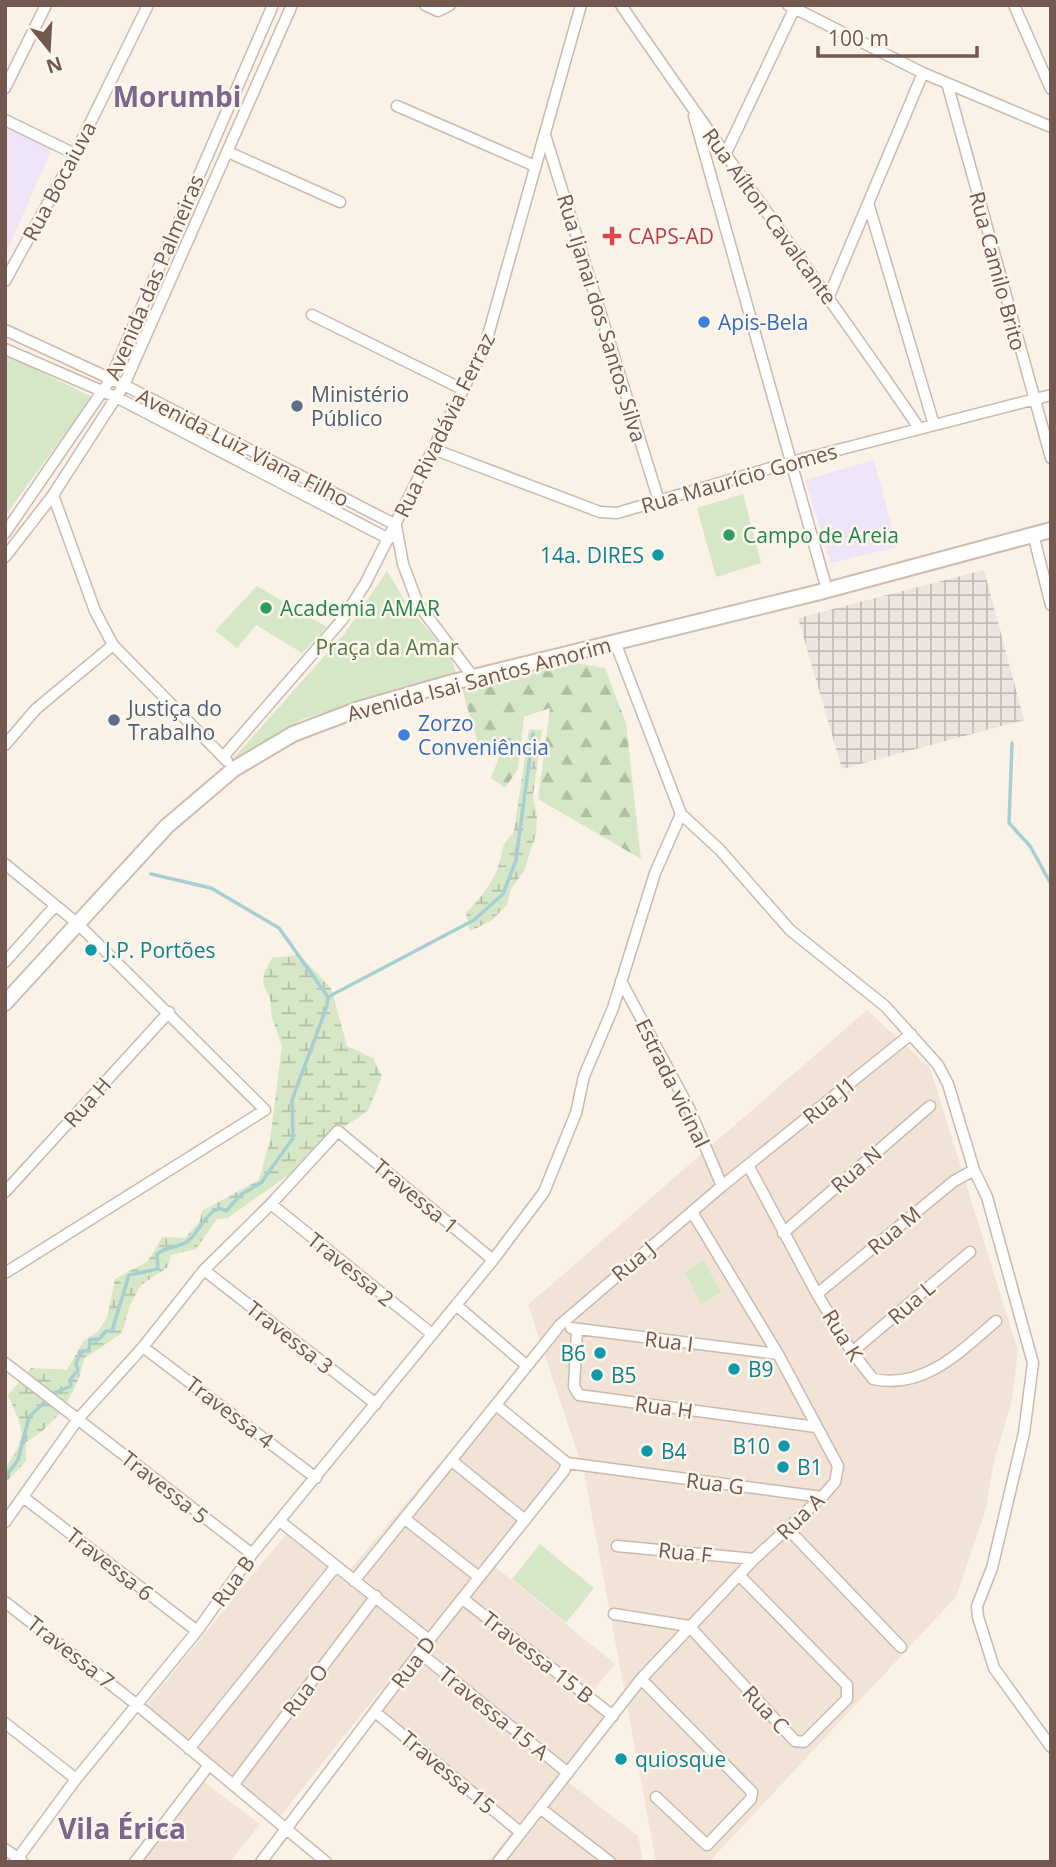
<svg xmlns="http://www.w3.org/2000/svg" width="1056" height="1867" font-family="'Open Sans',sans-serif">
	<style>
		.residential { fill: #f1e3d6 }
		.industrial { fill: url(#industrial-grid) }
		.education { fill: #eee4f7 }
		.forest { fill: url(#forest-firs) }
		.wetland { fill: url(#wetland-marsh) }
		.green { fill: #d6e7c7 }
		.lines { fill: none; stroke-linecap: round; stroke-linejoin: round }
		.stream { stroke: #a5cfd3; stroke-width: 3.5 }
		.minor-casing { stroke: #cbb9ae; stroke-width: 13 }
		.secondary-casing { stroke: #d0bbaf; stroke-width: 18 }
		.minor { stroke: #fff; stroke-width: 10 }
		.secondary { stroke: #fff; stroke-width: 14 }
		.health-dot { fill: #e0444e; stroke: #fdf6ed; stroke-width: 2.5 }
		.shop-dot { fill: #3f7fe0; stroke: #fdf6ed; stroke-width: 2.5 }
		.service-dot { fill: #5c6f8a; stroke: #fdf6ed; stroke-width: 2.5 }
		.leisure-dot { fill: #2e9e5b; stroke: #fdf6ed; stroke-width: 2.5 }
		.culture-dot { fill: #0f9aa8; stroke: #fdf6ed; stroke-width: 2.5 }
		.labels { text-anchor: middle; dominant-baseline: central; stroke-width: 5; stroke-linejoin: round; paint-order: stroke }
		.street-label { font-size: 21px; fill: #72584e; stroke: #fdf6ed }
		.health-label { font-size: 21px; fill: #be3a42; stroke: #fdf6ed; text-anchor: start }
		.shop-label { font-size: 21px; fill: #366cbe; stroke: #fdf6ed; text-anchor: start }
		.service-label { font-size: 21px; fill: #4e5e75; stroke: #fdf6ed; text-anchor: start }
		.leisure-label { font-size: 21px; fill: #27864d; stroke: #fdf6ed; text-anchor: start }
		.culture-label { font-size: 21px; fill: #0d838f; stroke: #fdf6ed; text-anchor: start }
		.park-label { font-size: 21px; fill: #587747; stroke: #fdf6ed }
		.district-label { font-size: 28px; font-weight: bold; fill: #7d668d; stroke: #fdf6ed }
	</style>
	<defs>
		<pattern id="industrial-grid" width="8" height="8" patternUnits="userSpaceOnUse" patternTransform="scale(1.75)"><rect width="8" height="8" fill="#ebe5e0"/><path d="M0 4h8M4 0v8" fill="none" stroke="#c3bcb8"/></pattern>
		<pattern id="forest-firs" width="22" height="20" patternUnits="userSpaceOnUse" patternTransform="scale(1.75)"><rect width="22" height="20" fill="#d6e7c7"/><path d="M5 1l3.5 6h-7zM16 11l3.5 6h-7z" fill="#b2bea4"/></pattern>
		<pattern id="wetland-marsh" width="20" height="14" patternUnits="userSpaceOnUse" patternTransform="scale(1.75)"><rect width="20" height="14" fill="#d6e7c7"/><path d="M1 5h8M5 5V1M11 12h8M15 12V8" fill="none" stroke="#b2bea4"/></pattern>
	</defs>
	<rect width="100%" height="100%" fill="#faf1e7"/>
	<!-- residential -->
	<path class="residential" d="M867 1010 930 1068 1018 1351 1012 1399 993 1466 986 1509 956 1597 709 1862H656L584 1472 528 1305Z
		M488 1406 559 1466 487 1560 615 1664 588 1697 608 1713 559 1775 638 1836 643 1862H488L515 1827 369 1708 398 1668 278 1819 146 1706 286 1534 284 1523 348 1572Z
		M201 1780 260 1824 230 1862H133Z"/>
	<!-- industrial -->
	<path class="industrial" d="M984 570 1024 720 842 769 798 618Z"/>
	<!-- education -->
	<path class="education" d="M5 127 52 149 5 255Z
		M874 460 897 547 831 563 805 480Z"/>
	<!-- forest -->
	<path class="forest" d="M576 663 605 668 626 723 641 859 538 799 550 708 524 717 518 769 505 788 491 778 500 755 499 744 479 748 462 689Z"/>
	<!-- wetland -->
	<path class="wetland" d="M529 729 542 730 533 796 537 817 536 834 524 871 511 889 507 905 491 921 470 931 466 913C479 900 492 884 498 867 505 848 498 849 514 832Z
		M299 955 331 988 347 1046 373 1058 382 1076 368 1111 338 1131 332 1144 228 1218 217 1219 196 1249 171 1255 168 1267 141 1285 130 1305 122 1333 84 1359C77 1393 57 1425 26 1442V1461L5 1483C5 1457 14 1461 20 1442 25 1427 13 1408 8 1395L31 1368 67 1370 84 1340 97 1332 107 1318 115 1279 148 1261 162 1237 185 1238 200 1221 202 1211 259 1180 270 1140 282 1046 272 1018 270 998 263 984 264 973 272 958Z"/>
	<!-- green -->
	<path class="green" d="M5 354 92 397 5 516Z
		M743 494 761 563 716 577 697 508Z
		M387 571 410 609 451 657 456 673 303 719 231 761 345 633Z
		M257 586 327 627 302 653 256 625 237 648 215 631Z
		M703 1260 721 1292 701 1304 685 1272Z
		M540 1544 594 1588 566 1623 512 1579Z"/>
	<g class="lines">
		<!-- stream -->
		<path class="stream" d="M1012 743 1009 823 1030 846 1051 884
			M328 997 474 920 503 894 516 860 533 733
			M5 1477 18 1460 29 1417 54 1393 71 1386 70 1380 78 1370 76 1363 82 1351H89L90 1340 99 1339 106 1331H112L129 1275 158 1269 157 1254C167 1246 179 1248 188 1241 200 1231 204 1215 219 1208L226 1211 242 1194 261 1183 293 1138 292 1100 327 1006 328 997 279 928 211 888 151 874"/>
		<defs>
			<path id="minor" d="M425 5 438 11 450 5
				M621 5C718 148 822 285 919 428
				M788 5 923 73 1051 127
				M1014 5 1051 89
				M947 83 1051 458
				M5 88 46 5
				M397 106 535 166
				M694 116 827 590
				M5 120 75 154
				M545 135 659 501
				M228 152 340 202
				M725 155 796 5
				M869 206 934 425
				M5 281 75 154 148 5
				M829 296 923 73
				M312 315 462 389
				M5 330 124 385 396 525
				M5 349 118 398 389 539
				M433 449 600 512 617 513 791 462 1051 395
				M53 495 95 611 113 645 227 761
				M396 526 403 564 418 604 474 678
				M5 533 110 380 273 5
				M1033 534 1051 605
				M5 557 53 495 124 385 292 5
				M5 745 36 709 113 645
				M223 757 342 620 365 584 485 346 581 5
				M681 814 720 850 790 930 885 1006 938 1065 948 1084 974 1170 987 1197 1033 1363 1024 1433 992 1568 977 1606 978 1617 994 1668 1051 1747
				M5 864 77 923 265 1110 5 1273
				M5 962 55 906
				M621 981 689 1108 722 1186
				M748 1165 817 1294 852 1352 873 1379C924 1390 961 1351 996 1321
				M5 1192 169 1012
				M271 1204 432 1334
				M783 1233 930 1106
				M204 1270 376 1404
				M817 1294 954 1181 974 1170
				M456 1305 526 1365
				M571 1328 778 1354
				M577 1329 574 1387 579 1395 816 1427
				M143 1347 316 1478
				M852 1352 970 1252
				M5 1363 252 1554
				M496 1405 567 1463
				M452 1461 525 1520
				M567 1463 822 1497
				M23 1497 197 1631
				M405 1519 479 1577
				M5 1522 78 1419 143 1347 204 1270 271 1204 338 1131 493 1260
				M281 1522 429 1640
				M788 1529 901 1647
				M617 1546 754 1559
				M354 1581 560 1325 722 1186 911 1034
				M463 1599 613 1716
				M5 1602 136 1704 326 1862
				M614 1614 689 1626 795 1741 804 1742 847 1699V1685L739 1575
				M420 1653 568 1773
				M641 1679 752 1792 751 1799 707 1845 656 1797
				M375 1712 520 1832
				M5 1723 76 1779
				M189 1749 336 1566
				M234 1784 376 1596
				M540 1808 610 1862
				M5 1849 22 1861
				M15 1862 76 1779 197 1631 252 1554 493 1260 544 1192 576 1113 584 1076 613 1008 655 873 681 814 615 642
				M135 1862 209 1765
				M261 1862 429 1640 564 1471 567 1463
				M498 1862 641 1679 754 1559 822 1497 835 1482 838 1466 778 1354 692 1212"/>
			<path id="secondary" d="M5 1003 167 826 234 769 293 734 359 709 453 682 820 592 1051 530"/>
		</defs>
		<!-- minor casing -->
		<use href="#minor" class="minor-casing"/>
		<!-- secondary casing -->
		<use href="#secondary" class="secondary-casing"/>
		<!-- minor -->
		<use href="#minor" class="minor"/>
		<!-- secondary -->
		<use href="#secondary" class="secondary"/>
	</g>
	<!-- markers -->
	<path class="health-dot" d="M608.5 225.5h7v7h7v7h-7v7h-7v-7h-7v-7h7z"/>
	<g class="shop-dot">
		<circle cx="704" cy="322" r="7"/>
		<circle cx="404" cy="735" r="7"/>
	</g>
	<g class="service-dot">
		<circle cx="297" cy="406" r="7"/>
		<circle cx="114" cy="720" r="7"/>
	</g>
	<g class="leisure-dot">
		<circle cx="729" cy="535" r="7"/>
		<circle cx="266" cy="608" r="7"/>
	</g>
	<g class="culture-dot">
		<circle cx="658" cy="555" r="7"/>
		<circle cx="91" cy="950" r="7"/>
		<circle cx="600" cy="1353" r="7"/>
		<circle cx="734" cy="1369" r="7"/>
		<circle cx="597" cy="1375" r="7"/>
		<circle cx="784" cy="1446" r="7"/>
		<circle cx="647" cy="1451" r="7"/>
		<circle cx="783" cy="1467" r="7"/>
		<circle cx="621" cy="1759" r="7"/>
	</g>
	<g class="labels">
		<!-- street labels -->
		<g class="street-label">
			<text transform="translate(59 181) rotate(-62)">Rua Bocaiuva</text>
			<text transform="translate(770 216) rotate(54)">Rua Aílton Cavalcante</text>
			<text transform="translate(998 271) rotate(75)">Rua Camilo Brito</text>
			<text transform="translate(154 277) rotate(-67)">Avenida das Palmeiras</text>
			<text transform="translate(602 318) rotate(73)">Rua Ijanai dos Santos Silva</text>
			<text transform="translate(444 425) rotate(-64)">Rua Rivadávia Ferraz</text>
			<text transform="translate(243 447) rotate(27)">Avenida Luiz Viana Filho</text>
			<text transform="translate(739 478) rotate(-16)">Rua Maurício Gomes</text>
			<text transform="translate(479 679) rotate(-15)">Avenida Isai Santos Amorim</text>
			<text transform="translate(673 1083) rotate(64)">Estrada vicinal</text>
			<text transform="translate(829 1100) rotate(-39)">Rua J1</text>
			<text transform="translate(87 1102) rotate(-48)">Rua H</text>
			<text transform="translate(856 1169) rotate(-41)">Rua N</text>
			<text transform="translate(416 1196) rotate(40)">Travessa 1</text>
			<text transform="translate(894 1230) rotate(-40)">Rua M</text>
			<text transform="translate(633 1261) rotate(-40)">Rua J</text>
			<text transform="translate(351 1269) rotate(39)">Travessa 2</text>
			<text transform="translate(911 1302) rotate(-41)">Rua L</text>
			<text transform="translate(843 1335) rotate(58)">Rua K</text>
			<text transform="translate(290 1337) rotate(38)">Travessa 3</text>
			<text transform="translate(669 1341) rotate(7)">Rua I</text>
			<text transform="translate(664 1407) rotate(8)">Rua H</text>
			<text transform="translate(230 1412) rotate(37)">Travessa 4</text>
			<text transform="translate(715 1483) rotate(7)">Rua G</text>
			<text transform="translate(165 1487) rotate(38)">Travessa 5</text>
			<text transform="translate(800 1516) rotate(-44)">Rua A</text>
			<text transform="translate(685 1552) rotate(6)">Rua F</text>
			<text transform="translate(110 1564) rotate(38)">Travessa 6</text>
			<text transform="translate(233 1581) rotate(-54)">Rua B</text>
			<text transform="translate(71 1652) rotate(38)">Travessa 7</text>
			<text transform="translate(538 1657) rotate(38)">Travessa 15 B</text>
			<text transform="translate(413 1662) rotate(-53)">Rua D</text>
			<text transform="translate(305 1690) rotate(-53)">Rua O</text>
			<text transform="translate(766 1709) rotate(47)">Rua C</text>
			<text transform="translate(494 1713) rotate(39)">Travessa 15 A</text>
			<text transform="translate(448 1772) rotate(40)">Travessa 15</text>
		</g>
		<!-- health labels -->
		<g class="health-label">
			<text x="628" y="236">CAPS-AD</text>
		</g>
		<!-- shop labels -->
		<g class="shop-label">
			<text x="718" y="322">Apis-Bela</text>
			<text x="418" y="723">Zorzo<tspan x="418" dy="24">Conveniência</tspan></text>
		</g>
		<!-- service labels -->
		<g class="service-label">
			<text x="311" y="394">Ministério<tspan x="311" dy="24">Público</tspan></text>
			<text x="128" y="708">Justiça do<tspan x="128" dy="24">Trabalho</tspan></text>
		</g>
		<!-- leisure labels -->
		<g class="leisure-label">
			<text x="743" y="535">Campo de Areia</text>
			<text x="280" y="608">Academia AMAR</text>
		</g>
		<!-- culture labels -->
		<g class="culture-label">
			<text x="644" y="555" text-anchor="end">14a. DIRES</text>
			<text x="105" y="950">J.P. Portões</text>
			<text x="586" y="1353" text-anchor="end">B6</text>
			<text x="748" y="1369">B9</text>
			<text x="611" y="1375">B5</text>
			<text x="770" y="1446" text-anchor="end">B10</text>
			<text x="661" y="1451">B4</text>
			<text x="797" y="1467">B1</text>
			<text x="635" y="1759">quiosque</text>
		</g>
		<!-- park labels -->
		<g class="park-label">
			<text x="387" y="647">Praça da Amar</text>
		</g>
		<!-- district labels -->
		<g class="district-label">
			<text x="177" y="96">Morumbi</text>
			<text x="122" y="1828">Vila Érica</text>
		</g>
	</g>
	<!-- border -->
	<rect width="1056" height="1867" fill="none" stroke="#72584e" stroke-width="14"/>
	<!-- north arrow -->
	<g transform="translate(49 49) rotate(162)" stroke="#fdf6ed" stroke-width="5" paint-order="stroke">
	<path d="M0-5L12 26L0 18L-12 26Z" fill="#72584e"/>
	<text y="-10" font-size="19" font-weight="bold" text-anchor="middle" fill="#72584e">N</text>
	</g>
	<!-- scale -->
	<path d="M818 46v10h159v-10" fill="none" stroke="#72584e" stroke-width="3.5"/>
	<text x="828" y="46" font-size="21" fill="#72584e" stroke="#fdf6ed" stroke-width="5" paint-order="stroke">100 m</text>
</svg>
